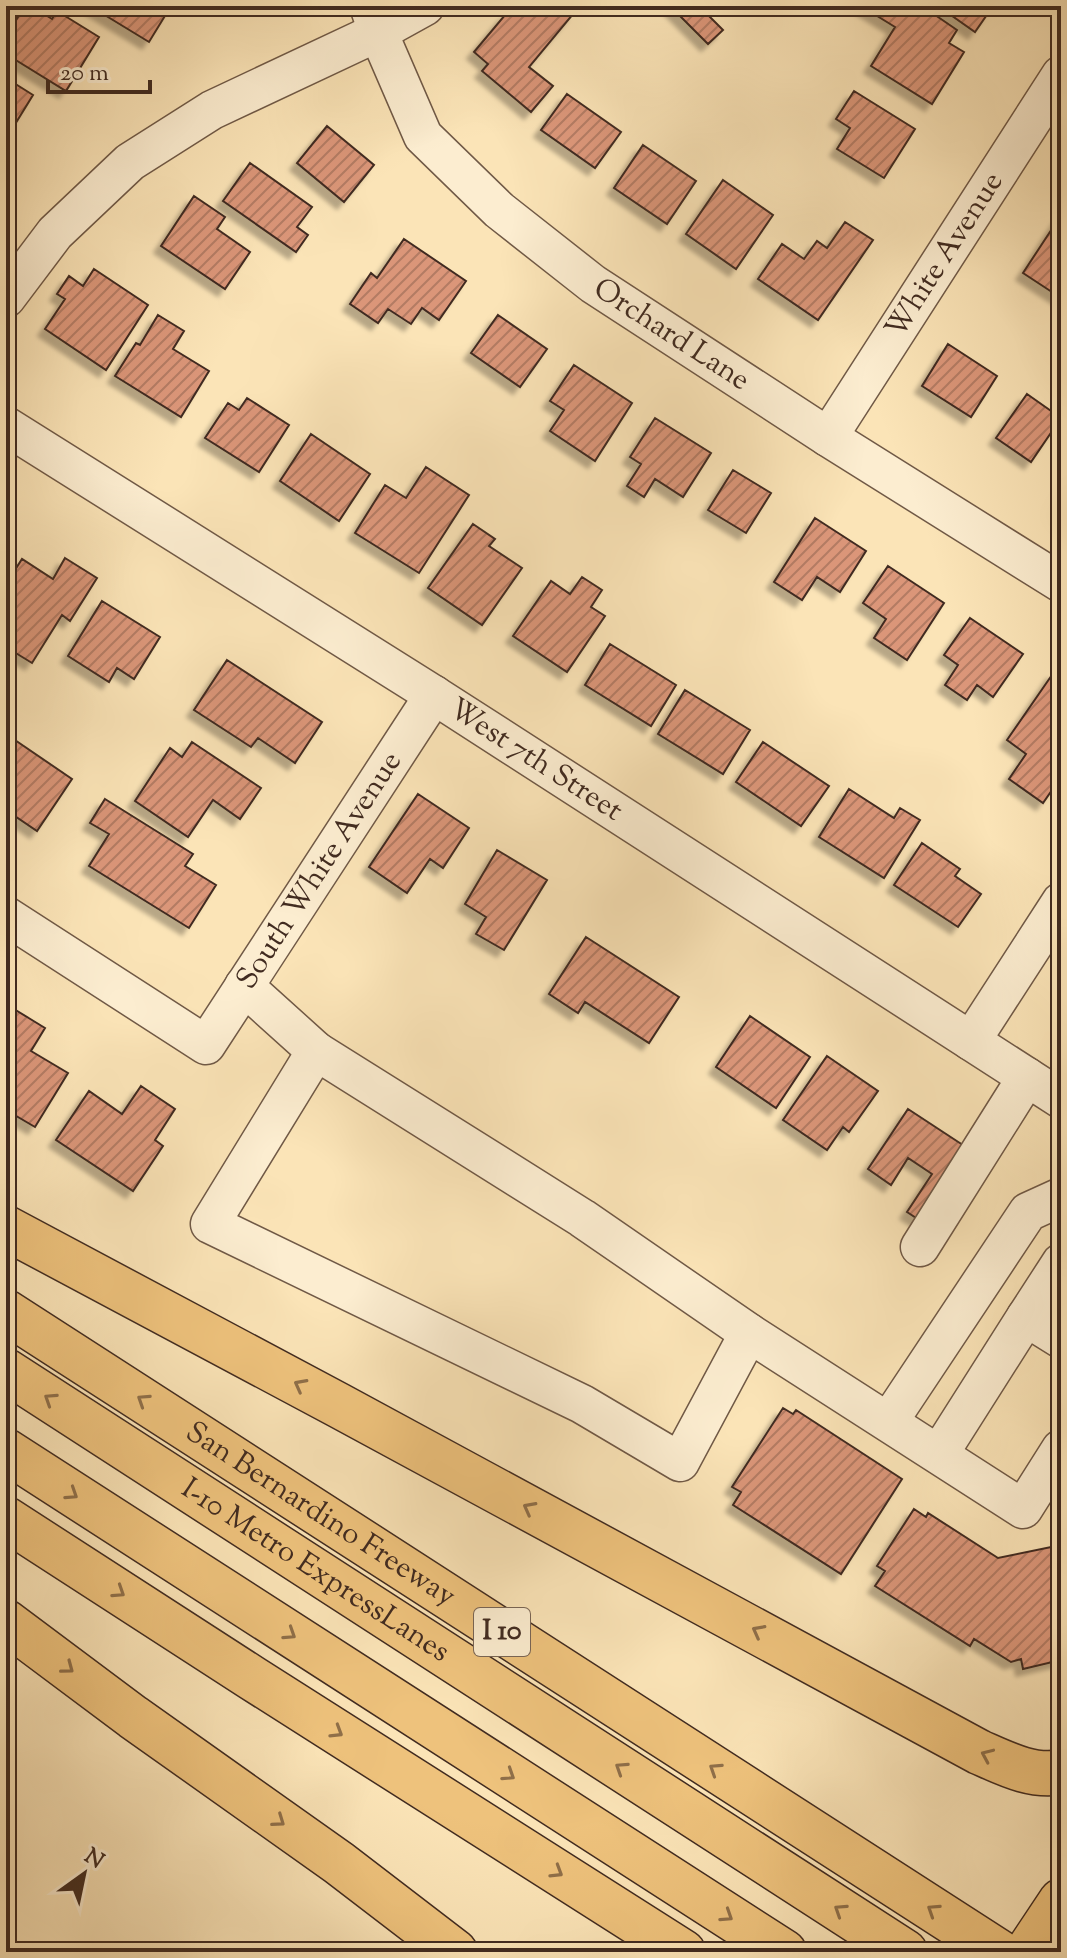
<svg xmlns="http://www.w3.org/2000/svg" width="1067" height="1958" font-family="'Sorts Mill Goudy',serif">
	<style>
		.building { fill: url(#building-hatch); stroke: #412b20; stroke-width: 2; filter: url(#shadow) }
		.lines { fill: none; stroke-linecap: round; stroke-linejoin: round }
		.minor-casing { stroke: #705946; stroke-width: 41 }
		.major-casing { stroke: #412b20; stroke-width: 47 }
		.highway-casing { stroke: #412b20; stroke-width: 47 }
		.minor { stroke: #fcedd0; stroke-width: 38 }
		.major { stroke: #eec27c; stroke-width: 44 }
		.highway { stroke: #eec27c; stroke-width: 44 }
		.oneway { stroke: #8f6f49 }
		.labels { text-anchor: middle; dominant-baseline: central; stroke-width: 6; stroke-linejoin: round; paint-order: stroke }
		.shield { fill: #fcedd0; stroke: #796555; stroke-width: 2 }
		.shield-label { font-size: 28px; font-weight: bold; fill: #412b20 }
		.street-label { font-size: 30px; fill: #412b20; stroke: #fcedd0 }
	</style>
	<defs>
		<pattern id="building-hatch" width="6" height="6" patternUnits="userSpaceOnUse" patternTransform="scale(2)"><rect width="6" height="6" fill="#db9679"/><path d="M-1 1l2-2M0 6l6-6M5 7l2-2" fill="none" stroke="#b37b63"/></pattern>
		<filter id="shadow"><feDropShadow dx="-7" dy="7" stdDeviation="2" flood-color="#0004"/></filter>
	</defs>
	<rect width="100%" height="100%" fill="#fbe4b7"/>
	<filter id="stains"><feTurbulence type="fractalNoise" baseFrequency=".0025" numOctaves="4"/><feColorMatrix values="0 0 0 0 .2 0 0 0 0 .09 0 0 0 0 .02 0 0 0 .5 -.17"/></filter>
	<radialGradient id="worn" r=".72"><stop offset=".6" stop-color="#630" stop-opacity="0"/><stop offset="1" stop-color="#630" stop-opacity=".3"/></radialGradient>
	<!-- building -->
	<path class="building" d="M25 6H31L52 19 57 11 99 37 66 91 6 54V36Z
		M90 6H171L149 42Z
		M522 6H570L574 13 529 67 553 86 531 112 482 71 488 64 474 52 505 15Z
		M670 6H699L723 30 708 44Z
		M861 6H922L957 30 949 43 964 52 932 104 871 66 895 27Z
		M938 6H993L975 32Z
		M6 78 33 95 6 139Z
		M854 91 915 129 884 178 837 149 850 128 836 119Z
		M567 94 621 132 595 168 541 130Z
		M327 126 374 165 344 202 297 163Z
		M643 145 696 181 667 224 614 188Z
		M250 163 312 207 297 227 308 235 296 252 223 201Z
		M723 180 773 215 736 269 686 234Z
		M194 196 225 217 217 229 250 252 225 289 161 246Z
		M1061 215V298L1023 273Z
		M845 222 873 240 818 320 758 279 782 244 804 259 817 241 827 248Z
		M404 239 466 281 439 320 422 308 411 324 388 309 378 323 350 304 371 273 377 278Z
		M94 269 148 305 106 370 45 329 65 299 57 294 69 276 83 286Z
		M158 315 184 331 173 349 209 371 181 417 115 376 136 343 140 345Z
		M498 315 547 349 520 387 471 353Z
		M948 344 997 376 971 417 922 386Z
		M574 365 632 403 595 461 550 431 564 410 550 401Z
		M1027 394 1061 418 1031 462 996 438Z
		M247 398 289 425 259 472 205 438 228 403 239 410Z
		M655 418 711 453 683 497 655 479 644 497 627 486 641 464 630 457Z
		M311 434 370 474 339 521 280 481Z
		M426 467 469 495 419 573 355 533 385 485 406 498Z
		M733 470 771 493 746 533 708 510Z
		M815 518 866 551 840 592 817 577 802 600 774 582Z
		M473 524 495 539 489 546 522 568 482 625 428 588Z
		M65 558 97 578 70 621 62 615 32 663 6 647V584L22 559 53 579Z
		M888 566 944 603 907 660 874 638 886 619 863 603Z
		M582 577 602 590 591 607 605 616 567 672 513 636 551 581 570 594Z
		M102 601 160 637 134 679 117 668 109 682 68 656Z
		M970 618 1023 654 993 697 977 685 967 700 945 685 958 665 944 655Z
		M610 644 676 685 651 726 585 685Z
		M227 660 322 722 295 763 258 738 251 747 194 710Z
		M1054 672 1061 676V777L1043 803 1009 779 1026 754 1007 740Z
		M685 690 750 730 723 774 658 734Z
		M12 738 72 779 37 831 6 810V746Z
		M192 742 261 788 240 819 213 800 188 837 135 801 170 748 182 757Z
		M763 742 829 786 801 826 736 782Z
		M849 789 894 818 900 808 920 820 884 878 819 837Z
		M418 794 469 828 443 868 430 859 407 893 369 867Z
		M105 799 193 854 185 866 216 885 189 928 89 866 109 834 90 823Z
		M922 843 960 869 955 876 981 894 958 927 894 885Z
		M497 850 547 880 504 950 476 934 486 917 465 904Z
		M586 937 679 997 649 1043 585 1002 578 1013 549 994Z
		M14 1009 45 1028 31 1051 68 1073 35 1127 6 1110V1023Z
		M750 1016 810 1057 776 1108 716 1067Z
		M827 1056 878 1091 849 1132 843 1127 827 1150 783 1120Z
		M141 1086 175 1109 155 1140 163 1146 133 1191 56 1140 89 1091 122 1114Z
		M908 1109 975 1153 927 1225 907 1212 932 1174 908 1158 891 1185 868 1169Z
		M783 1408 793 1414 796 1410 902 1479 841 1574 733 1505 741 1492 732 1487Z
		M914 1509 926 1517 928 1513 998 1558 1061 1545V1660L1023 1669 1021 1659 1011 1662 974 1639 970 1646 875 1586 885 1571 877 1566Z"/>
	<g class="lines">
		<defs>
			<g id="minor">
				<path id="s1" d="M369 6 378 32 423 136 499 210 593 284 828 437 1061 583"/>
				<path d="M6 298 55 233 130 162 212 110 378 32 425 6"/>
				<path id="s2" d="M6 426 434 695 1061 1099"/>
				<path id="s3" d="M828 437 1061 75"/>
				<path id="s4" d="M6 916 206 1045 434 695"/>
				<path d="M244 986 316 1051 582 1218 749 1333 1023 1509 1061 1449"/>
				<path d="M971 1041 1061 902"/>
				<path d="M316 1051 210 1224 582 1404 680 1462 749 1333"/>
				<path d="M920 1247 1027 1077"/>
				<path d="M1061 1263 1026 1317 1061 1339"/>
				<path d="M889 1421 1028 1212 1061 1197"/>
				<path d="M939 1454 1026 1317"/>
			</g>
			<path id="major" d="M1027 1952 1061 1901"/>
			<g id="highway">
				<path d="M6 1228 338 1405 979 1752C1004 1763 1033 1778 1061 1772"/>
				<path id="s5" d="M6 1312 999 1952"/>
				<path id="s6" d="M6 1371 905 1952"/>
				<path d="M6 1451 784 1952"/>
				<path d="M6 1519 252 1678 683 1952"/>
				<path d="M6 1622 133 1717 339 1863 455 1952"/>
			</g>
		</defs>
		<!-- minor casing -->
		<use href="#minor" class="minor-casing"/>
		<!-- major casing -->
		<use href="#major" class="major-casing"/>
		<!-- highway casing -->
		<use href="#highway" class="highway-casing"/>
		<!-- minor -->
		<use href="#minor" class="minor"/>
		<!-- major -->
		<use href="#major" class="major"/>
		<!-- highway -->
		<use href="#highway" class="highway"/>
	</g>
	<!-- one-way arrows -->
	<defs><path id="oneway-chevron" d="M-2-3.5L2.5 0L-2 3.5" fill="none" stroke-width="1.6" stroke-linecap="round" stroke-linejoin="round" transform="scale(2)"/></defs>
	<g class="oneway">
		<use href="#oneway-chevron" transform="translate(300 1385) rotate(-152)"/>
		<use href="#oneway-chevron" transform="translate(50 1399) rotate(-147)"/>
		<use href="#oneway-chevron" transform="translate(143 1400) rotate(-147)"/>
		<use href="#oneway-chevron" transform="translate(72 1494) rotate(33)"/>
		<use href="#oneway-chevron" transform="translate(529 1508) rotate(-152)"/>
		<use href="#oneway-chevron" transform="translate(119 1592) rotate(33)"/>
		<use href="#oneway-chevron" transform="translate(758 1631) rotate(-152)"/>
		<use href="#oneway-chevron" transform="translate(290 1634) rotate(33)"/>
		<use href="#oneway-chevron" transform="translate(68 1668) rotate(37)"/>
		<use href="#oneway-chevron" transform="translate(337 1732) rotate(32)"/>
		<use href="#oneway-chevron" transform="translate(987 1755) rotate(-156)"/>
		<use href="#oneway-chevron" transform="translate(621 1768) rotate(-147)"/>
		<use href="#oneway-chevron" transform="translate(715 1769) rotate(-147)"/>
		<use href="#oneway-chevron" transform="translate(509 1775) rotate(33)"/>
		<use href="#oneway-chevron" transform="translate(279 1821) rotate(35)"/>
		<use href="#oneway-chevron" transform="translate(557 1872) rotate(32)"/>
		<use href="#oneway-chevron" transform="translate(840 1910) rotate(-147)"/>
		<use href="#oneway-chevron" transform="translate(933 1910) rotate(-147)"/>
		<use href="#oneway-chevron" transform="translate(727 1916) rotate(33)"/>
	</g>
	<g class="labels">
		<!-- shield labels -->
		<rect class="shield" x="474" y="1608" width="56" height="48" rx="6"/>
		<g class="shield-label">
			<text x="502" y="1632">I 10</text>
		</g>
		<!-- street labels -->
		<g class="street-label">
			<text stroke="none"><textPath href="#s3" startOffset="216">White Avenue</textPath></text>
			<text stroke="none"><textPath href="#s1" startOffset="460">Orchard Lane</textPath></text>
			<text stroke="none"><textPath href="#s2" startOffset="626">West 7th Street</textPath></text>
			<text stroke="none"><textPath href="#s4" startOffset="446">South White Avenue</textPath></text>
			<text stroke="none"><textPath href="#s5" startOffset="374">San Bernardino Freeway</textPath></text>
			<text stroke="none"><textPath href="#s6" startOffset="368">I-10 Metro ExpressLanes</textPath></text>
		</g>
	</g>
	<!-- margin -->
	<rect width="1067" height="1958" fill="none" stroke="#fbe4b7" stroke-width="32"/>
	<rect x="8" y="8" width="1051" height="1942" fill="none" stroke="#412b20" stroke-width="4"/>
	<rect x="16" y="16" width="1035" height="1926" fill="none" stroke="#412b20" stroke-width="2"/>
	<!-- north arrow -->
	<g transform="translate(84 1874) rotate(33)" stroke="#fcedd0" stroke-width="6" paint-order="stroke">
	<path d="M0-6L14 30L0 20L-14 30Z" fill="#412b20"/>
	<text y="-12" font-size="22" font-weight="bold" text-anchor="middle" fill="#412b20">N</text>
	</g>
	<!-- scale -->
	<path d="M48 80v12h102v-12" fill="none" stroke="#412b20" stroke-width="4"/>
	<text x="60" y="80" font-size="24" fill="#412b20" stroke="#fcedd0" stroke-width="6" paint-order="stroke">20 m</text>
	<rect width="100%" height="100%" filter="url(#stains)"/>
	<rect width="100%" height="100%" fill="url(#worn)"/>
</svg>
